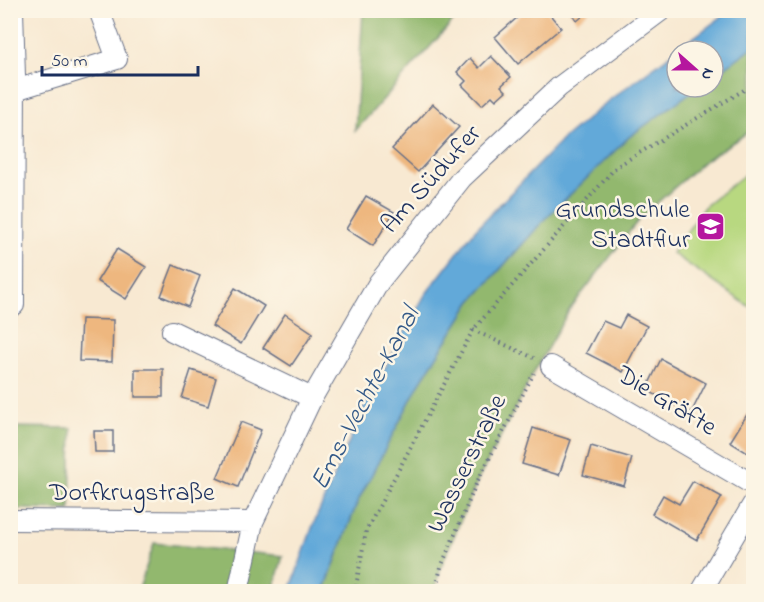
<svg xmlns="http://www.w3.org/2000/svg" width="764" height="602" font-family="'Indie Flower',sans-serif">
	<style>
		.green { fill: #b8d880; stroke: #6a846f; stroke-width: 1.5 }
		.forest { fill: #92b86e; stroke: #567466; stroke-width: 1.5 }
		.water { fill: #62a9d9; stroke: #3e6c9c; stroke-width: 1.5 }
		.building { fill: #eeb77f }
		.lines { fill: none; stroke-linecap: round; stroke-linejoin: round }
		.street-casing { stroke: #687087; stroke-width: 22 }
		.path { stroke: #687087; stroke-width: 4; stroke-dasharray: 1.5 4.5; stroke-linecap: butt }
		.street { stroke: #fff; stroke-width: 20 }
		.labels { text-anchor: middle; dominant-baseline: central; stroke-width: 5; stroke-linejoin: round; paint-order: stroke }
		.street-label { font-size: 26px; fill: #1b2f5e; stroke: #fcf5e5 }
		.poi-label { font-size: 26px; fill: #1b2f5e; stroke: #fcf5e5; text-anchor: end }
		.water-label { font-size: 27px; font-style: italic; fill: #345a89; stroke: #fcf5e5 }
	</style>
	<rect width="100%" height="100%" fill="#fcf5e5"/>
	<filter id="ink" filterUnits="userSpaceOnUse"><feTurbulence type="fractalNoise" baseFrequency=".0167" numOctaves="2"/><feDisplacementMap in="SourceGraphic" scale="12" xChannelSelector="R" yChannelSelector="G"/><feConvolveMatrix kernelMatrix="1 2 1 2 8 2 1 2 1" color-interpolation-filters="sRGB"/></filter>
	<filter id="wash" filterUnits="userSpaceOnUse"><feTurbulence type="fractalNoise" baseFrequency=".008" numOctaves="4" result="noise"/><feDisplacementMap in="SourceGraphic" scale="24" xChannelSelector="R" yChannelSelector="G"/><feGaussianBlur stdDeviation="1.35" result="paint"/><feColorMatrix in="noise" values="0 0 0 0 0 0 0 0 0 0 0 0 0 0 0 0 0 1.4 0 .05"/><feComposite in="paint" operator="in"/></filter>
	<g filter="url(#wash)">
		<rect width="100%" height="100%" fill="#f8e9d2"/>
		<!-- green -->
		<path class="green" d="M753 168V309L672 253 704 207Z"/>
		<!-- forest -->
		<path class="forest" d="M363 11H462L355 131Z
			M753 47V129L707 159 640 218 570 309 534 372 477 482 441 567 435 591 324 592 357 503 419 384 471 302 545 219 629 137 698 87H713V76Z
			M11 427 72 428 70 510 11 509Z
			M154 543 283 556 273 591 138 592Z"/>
		<!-- water -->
		<path class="water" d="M732 11H753V47L713 76V51H677V87H698L629 137 545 219 471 302 419 384 357 503 324 591H290L313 525 366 402 425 295 475 230 562 140 608 101 724 15Z"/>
		<g id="blocks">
			<!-- building -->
			<path class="building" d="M526 10H546L561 28 518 64 495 37Z
				M569 10H590L577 21Z
				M491 56 511 77 501 86 506 91 496 100 492 96 482 105 462 85 466 81 457 72 470 58 479 68Z
				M433 104 459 127 418 172 392 149Z
				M366 196 394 212 373 246 346 229Z
				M117 249 146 267 126 299 97 281Z
				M173 265 200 276 188 307 161 296Z
				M235 288 264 306 241 344 212 326Z
				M285 314 313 333 291 366 263 348Z
				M626 315 647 326 623 372 586 353 603 321 619 328Z
				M81 319 113 320 112 362 79 361Z
				M661 359 706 383 691 413 646 390Z
				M135 369H163V397H135Z
				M191 370 216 378 208 406 182 398Z
				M748 413 754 417V457L730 442Z
				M241 422 261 430 238 487 217 478Z
				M533 428 571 440 559 475 522 464Z
				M94 431H113V452H95Z
				M591 446 632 458 624 486 583 475Z
				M693 481 722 497 697 540 652 514 663 495 679 504Z"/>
		</g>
	</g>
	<g filter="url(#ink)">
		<use href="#blocks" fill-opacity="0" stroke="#687087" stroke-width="1.5"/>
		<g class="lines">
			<defs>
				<path id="street" d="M15 90 117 59 99 10
					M10 305H14L15 76 13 10
					M172 331 312 398
					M551 366 754 485
					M10 520 253 522
					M238 592 253 522 312 398 379 282 462 178 559 87 662 10
					M701 592 754 502"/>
			</defs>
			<!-- street casing -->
			<use href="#street" class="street-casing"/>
			<!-- path -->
			<path class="path" d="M473 330 534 358
				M355 592 366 531 473 330 616 167 754 84
				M435 592 441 567 477 482 534 373"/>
			<!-- street -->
			<use href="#street" class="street"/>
		</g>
	</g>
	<!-- icons -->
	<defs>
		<symbol id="school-square" viewBox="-11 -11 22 22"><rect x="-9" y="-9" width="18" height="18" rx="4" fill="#b5179e" stroke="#fcf5e5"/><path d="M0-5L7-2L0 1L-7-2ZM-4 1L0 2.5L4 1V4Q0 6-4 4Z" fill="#fff"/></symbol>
	</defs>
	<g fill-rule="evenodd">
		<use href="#school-square" x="694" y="210" width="33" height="33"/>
	</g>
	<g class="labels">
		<!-- street labels -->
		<g class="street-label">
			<text transform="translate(432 180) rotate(-48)">Am Südufer</text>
			<text transform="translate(666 402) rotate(31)">Die Gräfte</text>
			<text transform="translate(468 464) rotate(-64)">Wasserstraße</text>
			<text x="132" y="494">Dorfkrugstraße</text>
		</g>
		<!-- poi labels -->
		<g class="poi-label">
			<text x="690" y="211">Grundschule<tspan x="690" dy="30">Stadtflur</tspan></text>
		</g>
		<!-- water labels -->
		<g class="water-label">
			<text transform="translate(366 399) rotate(-62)">Ems-Vechte-Kanal</text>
		</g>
	</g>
	<!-- margin -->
	<rect width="764" height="602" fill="none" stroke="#fcf5e5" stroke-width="36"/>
	<!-- north arrow -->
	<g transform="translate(695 69) rotate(111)"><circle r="28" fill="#fcf5e5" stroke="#a2a6af" stroke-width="1.5"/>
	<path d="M0-4.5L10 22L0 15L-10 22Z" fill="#b5179e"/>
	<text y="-9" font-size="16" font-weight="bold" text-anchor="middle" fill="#1b2f5e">N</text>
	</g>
	<!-- scale -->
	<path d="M42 66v9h156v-9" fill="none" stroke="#1b2f5e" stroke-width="3"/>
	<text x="51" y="66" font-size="18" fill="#1b2f5e" stroke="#fcf5e5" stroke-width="4.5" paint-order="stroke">50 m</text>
</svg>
